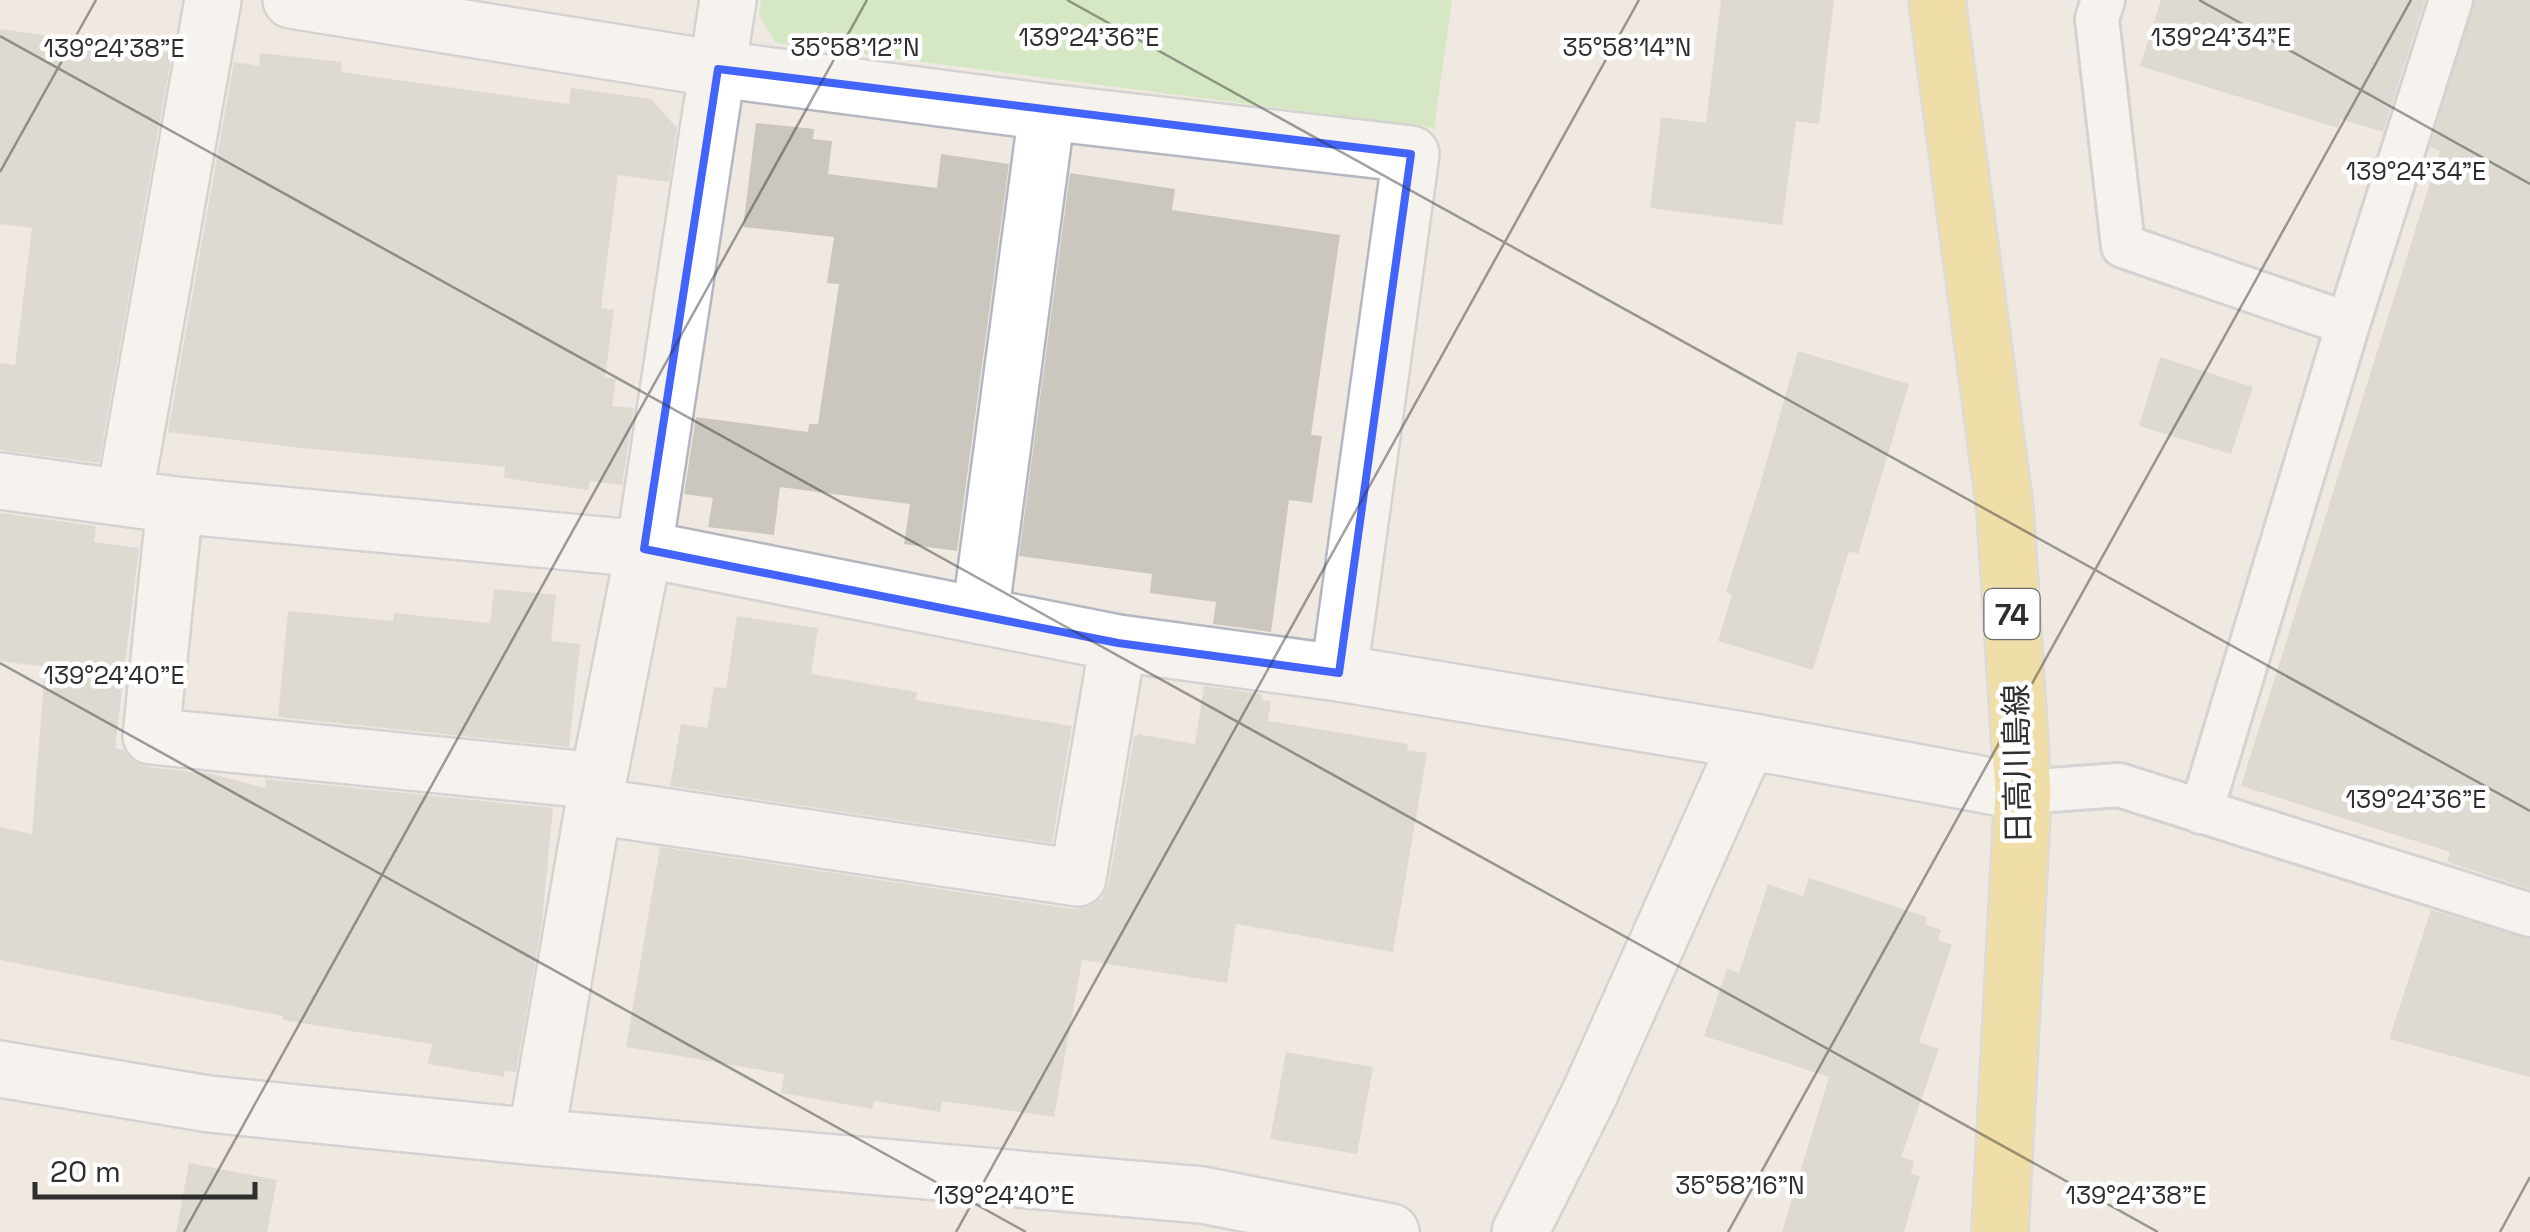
<svg xmlns="http://www.w3.org/2000/svg" width="2530" height="1232" font-family="'Space Grotesk','Noto Sans JP',sans-serif">
	<style>
		.green { fill: #b6e59e }
		.building { fill: #cbc7bf }
		.lines { fill: none; stroke-linecap: round; stroke-linejoin: round }
		.service-casing { stroke: #b4b7c1; stroke-width: 48 }
		.minor-casing { stroke: #b4b7c1; stroke-width: 60 }
		.primary-casing { stroke: #c9c9c9; stroke-width: 60 }
		.service { stroke: #fff; stroke-width: 42 }
		.minor { stroke: #fff; stroke-width: 55 }
		.primary { stroke: #f2d163; stroke-width: 55 }
		.marked { fill: none; stroke: #4264fb; stroke-width: 8; stroke-linejoin: round }
		.ticks { fill: none; stroke: #2e2e2e; stroke-width: 2.5; stroke-opacity: 0.45 }
		.labels { text-anchor: middle; dominant-baseline: central; stroke-width: 9; stroke-linejoin: round; paint-order: stroke }
		.shield { fill: #fff; stroke: #6d6d6d; stroke-width: 2.5 }
		.shield-label { font-size: 30px; font-weight: bold; fill: #2e2e2e }
		.street-label { font-size: 32px; fill: #2e2e2e; stroke: #fff }
		.ticks-label { font-size: 25px; text-anchor: middle; fill: #2e2e2e; stroke: #fff; stroke-width: 9; stroke-linejoin: round; paint-order: stroke }
	</style>
	<rect width="100%" height="100%" fill="#efe9e1"/>
	<!-- green -->
	<path class="green" d="M761 0H1452L1434 128 776 43 759 15Z"/>
	<!-- building -->
	<path class="building" d="M1721 0H1834L1819 124 1796 121 1782 225 1650 208 1661 117 1706 123Z
		M2161 0H2425L2383 132 2341 119 2338 128 2140 66Z
		M2475 0H2530V889L2447 862 2450 852 2241 786 2440 151 2430 147Z
		M0 29 172 53 99 463 0 450V363L15 365 32 228 0 224Z
		M260 53 342 62 341 72 569 104 571 88 651 99 677 128 669 182 618 175 601 308 614 310 605 377 616 379 612 406 634 408 622 485 590 481 588 490 504 478 505 467 302 448 168 432 234 62 259 66Z
		M756 123 814 129 813 139 832 141 828 174 937 188 941 154 1009 164 957 551 904 544 910 504 780 487 774 535 708 527 713 498 684 494 696 417 808 432 809 424H818L839 284 827 283 834 237 743 227Z
		M1070 173 1175 189 1172 210 1340 235 1311 435 1322 436 1312 503 1289 500 1271 632 1213 624 1216 602 1150 593 1152 574 1019 556Z
		M1798 351 1909 384 1858 554 1849 551 1813 670 1718 641 1732 595 1726 592 1762 478Z
		M2160 357 2253 387 2231 454 2139 426Z
		M0 513 96 526 94 542 139 548 115 748 123 750 134 762 148 767 212 774 265 788 266 779 553 808 542 923 516 1072 505 1071 504 1077 428 1064 432 1044 283 1020V1016L0 960V827L32 834 45 667 0 661Z
		M494 589 556 595 551 641 580 644 569 747 278 717 288 611 393 621 394 613 490 623Z
		M737 616 818 628 811 674 917 692 916 700 1072 726 1052 843 670 786 681 724 707 728 714 687 726 688Z
		M1204 686 1262 694 1261 700 1271 701 1268 721 1408 744 1407 750 1427 753 1393 952 1236 924 1227 983 1082 960 1054 1117 942 1101 940 1112 874 1101 872 1109 781 1093 784 1074 626 1047 660 847 1073 909 1088 907 1102 898 1109 883 1134 736H1138V734L1195 744Z
		M1809 878 1927 917 1925 924 1941 930 1938 940 1952 945 1919 1042 1939 1049 1901 1157 1914 1161 1911 1174 1920 1176 1904 1232H1782L1829 1077 1704 1036 1727 969 1739 973 1768 884 1803 896Z
		M2431 910 2530 939V1077L2389 1039Z
		M1286 1052 1373 1067 1357 1154 1270 1139Z
		M189 1163 277 1180 267 1232H176Z"/>
	<g class="lines">
		<defs>
			<path id="service" d="M2103 0 2097 19 2123 246 2348 324
				M2023 792 2119 785 2530 915
				M2201 812 2348 324 2451 0"/>
			<path id="minor" d="M291 0 718 69 1047 112 1411 154 1339 673
				M0 481 175 505 644 549 1118 643 1339 673 1748 741 2023 792
				M124 498 213 0
				M175 505 151 736 598 781
				M980 616 1047 112
				M594 806 1078 878 1118 643
				M0 1069 209 1104 536 1137 1202 1195 1391 1232
				M536 1137 598 781 644 549 728 0
				M1520 1232 1590 1093 1748 741"/>
			<path id="primary" d="M1937 0 2005 509 2023 792 2000 1232"/>
		</defs>
		<!-- service casing -->
		<use href="#service" class="service-casing"/>
		<!-- minor casing -->
		<use href="#minor" class="minor-casing"/>
		<!-- primary casing -->
		<use href="#primary" class="primary-casing"/>
		<!-- service -->
		<use href="#service" class="service"/>
		<!-- minor -->
		<use href="#minor" class="minor"/>
		<!-- primary -->
		<use href="#primary" class="primary"/>
	</g>
	<!-- marked area -->
	<path d="M0 0H2530V1232H0ZM718 69 1411 154 1339 673 1118 643 644 549Z" fill="#efe9e1" fill-opacity=".55" fill-rule="evenodd"/>
	<path class="marked" d="M718 69 1411 154 1339 673 1118 643 644 549Z"/>
	<!-- ticks -->
	<path class="ticks" d="M1067 0 2530 811M2199 0 2530 184M0 36 2158 1232M0 172 96 0M0 663 1026 1232M184 1232 867 0M956 1232 1639 0M1728 1232 2411 0M2500 1232 2530 1177"/>
	<g class="labels">
		<!-- shield labels -->
		<rect class="shield" x="1984.5" y="589" width="55" height="50" rx="8"/>
		<g class="shield-label">
			<text x="2012" y="614">74</text>
		</g>
		<!-- street labels -->
		<g class="street-label">
			<text transform="translate(2017 764) rotate(-91)">日高川島線</text>
		</g>
	</g>
	<g class="ticks-label">
		<text x="1089" y="46">139°24'36"E</text>
		<text x="2221" y="46">139°24'34"E</text>
		<text x="855" y="56">35°58'12"N</text>
		<text x="1627" y="56">35°58'14"N</text>
		<text x="114" y="57">139°24'38"E</text>
		<text x="2416" y="180">139°24'34"E</text>
		<text x="114" y="684">139°24'40"E</text>
		<text x="2416" y="808">139°24'36"E</text>
		<text x="1740" y="1194">35°58'16"N</text>
		<text x="1004" y="1204">139°24'40"E</text>
		<text x="2136" y="1204">139°24'38"E</text>
	</g>
	<!-- scale -->
	<path d="M35 1182v15h220v-15" fill="none" stroke="#2e2e2e" stroke-width="5"/>
	<text x="50" y="1182" font-size="30" fill="#2e2e2e" stroke="#ffffff" stroke-width="8" paint-order="stroke">20 m</text>
</svg>
